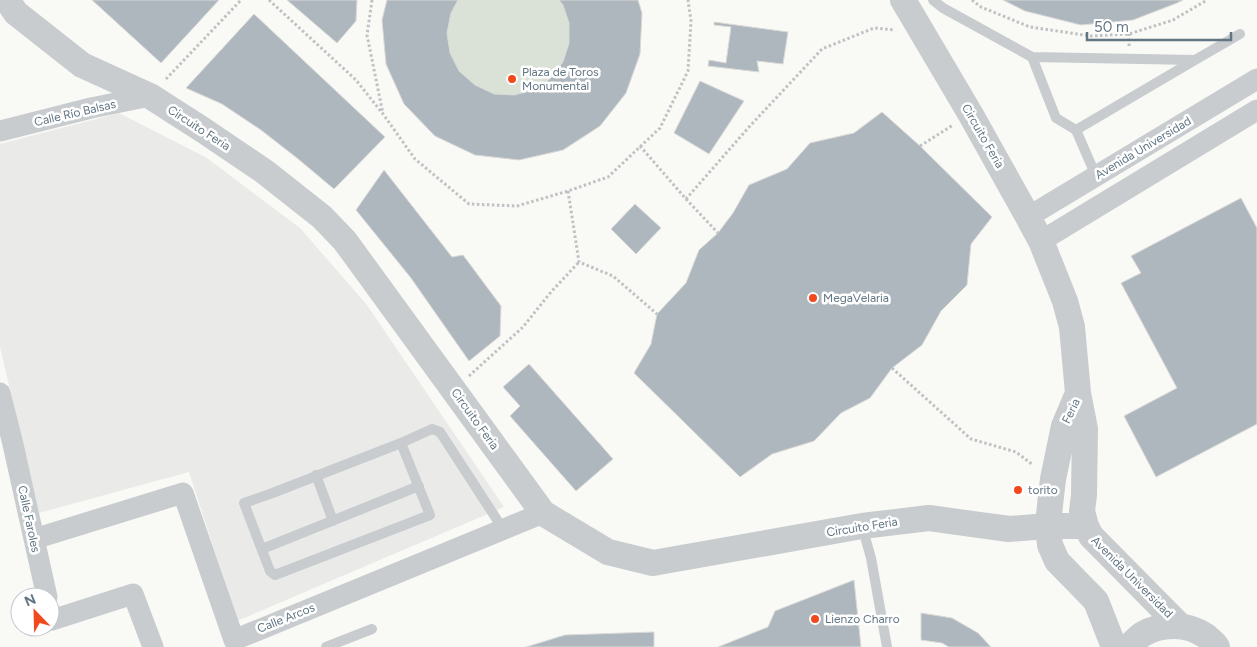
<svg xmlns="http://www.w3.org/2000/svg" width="1257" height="647" font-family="Figtree,sans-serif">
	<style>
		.built { fill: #eaeae9 }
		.green { fill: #dae1d6 }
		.building { fill: #aeb7bd; stroke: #dadad8 }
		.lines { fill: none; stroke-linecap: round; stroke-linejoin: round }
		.path { stroke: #bfc2c4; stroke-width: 3; stroke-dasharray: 2.5 2.5; stroke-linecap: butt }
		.service { stroke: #c8cccf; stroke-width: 10 }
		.minor { stroke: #c8cccf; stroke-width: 21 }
		.tertiary { stroke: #c8cccf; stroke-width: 26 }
		.poi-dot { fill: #f2481d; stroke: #fff; stroke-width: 2 }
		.labels { text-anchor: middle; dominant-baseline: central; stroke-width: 5; stroke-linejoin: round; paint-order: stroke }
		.poi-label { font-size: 12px; fill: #617583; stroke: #fff; text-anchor: start }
		.street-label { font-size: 12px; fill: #617583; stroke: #fff }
	</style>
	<rect width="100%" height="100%" fill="#f9f9f6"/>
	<!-- built -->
	<path class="built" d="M119 113 207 158 300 228 367 305 504 507 237 621 189 472 39 513 0 347V144Z"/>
	<!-- green -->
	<path class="green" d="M387 0H638L642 13 640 54 626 93 600 126 563 150 519 160 475 155 435 136 404 104 386 64 382 20Z"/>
	<!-- building -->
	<path class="building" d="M92 0H219L161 63Z
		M287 0H357L356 21 337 43Z
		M387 0H458L451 13 447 33 450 53 459 71 475 85 494 94 514 95 534 90 551 78 563 62 569 43V23L563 5 559 0H638L642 13 640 54 626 93 600 126 563 150 519 160 475 155 435 136 404 104 386 64 382 20Z
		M1003 0H1183L1177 3 1133 20 1081 25 1025 11Z
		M254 14 385 137 334 189 297 158 261 130 222 104 186 88Z
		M714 22 788 32 783 64 757 61 759 72 708 66 709 60 726 63 731 27 714 25Z
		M700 81 744 101 709 154 674 133Z
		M882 112 920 146 992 217 971 244 967 285 941 311 922 345 892 368 870 398 841 413 814 441 772 454 740 477 634 373 651 344 657 314 686 283 699 250 718 233 733 213 749 185 787 169 810 143 854 133Z
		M384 170 452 257 463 255 501 306 500 336 469 361 411 278 356 210Z
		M1241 198 1257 228V424L1156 477 1124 416 1177 388 1121 283 1141 273 1131 256Z
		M635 204 661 228 636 254 611 229Z
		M529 364 613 459 576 491 510 416 520 406 503 387Z
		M854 580 861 647H718L768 627 775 611Z
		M921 613 952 618 978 633 991 647H949L942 643 921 640Z
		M654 632V647H526L565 635Z"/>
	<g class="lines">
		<!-- path -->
		<path class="path" d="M269 0 356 80 383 114 415 159 469 204 517 206 568 191 608 177 660 128 688 71 691 21 688 0
			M372 0 367 35 383 114
			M972 0 981 7 1030 27 1091 36 1129 34 1173 20 1207 0
			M1129 46V34
			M166 79 241 0
			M640 146 686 199 749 127 822 49 874 28 895 30
			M920 146 953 125
			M568 191 579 262 613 276 657 314
			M686 199 718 233
			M892 368 971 439 1016 452 1033 465
			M469 376 523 327 551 292 579 262"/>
		<!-- service -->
		<path class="service" d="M933 0 943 8 1032 57 1195 60
			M1032 57 1056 118 1076 130 1096 176
			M1076 130 1195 60 1240 34
			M401 443 430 515 275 575 270 571 244 503 270 494 401 443 432 429 440 432 503 529
			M316 475 333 521
			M862 526 871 558 887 647
			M262 549 419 486
			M326 647 372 629"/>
		<!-- minor -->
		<path class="minor" d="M0 131 91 108 150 96
			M1028 217 1257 79
			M1041 241 1257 110
			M0 393 12 440 47 597
			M34 539 183 493 234 640 543 513
			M50 612 52 620 133 594 153 647"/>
		<!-- tertiary -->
		<path class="tertiary" d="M7 0 16 13 82 65 150 96 203 130 265 172 322 217 345 241 543 513 608 552 653 563 862 526 929 518 1009 529 1048 526H1086
			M903 0 971 115 1028 217 1041 241 1065 301 1072 327 1078 393 1085 429 1084 495 1082 511 1086 526 1091 536 1180 626
			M1078 393 1064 426 1053 479 1050 505 1048 526 1050 545 1057 561 1096 601 1114 647
			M1128 647C1133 643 1138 637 1143 634 1162 623 1187 623 1206 636 1210 640 1214 642 1217 647"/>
	</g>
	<!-- markers -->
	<g class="poi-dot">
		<circle cx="512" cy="79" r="5"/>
		<circle cx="813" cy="298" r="5"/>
		<circle cx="1018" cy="490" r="5"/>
		<circle cx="815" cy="619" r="5"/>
	</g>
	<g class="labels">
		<!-- poi labels -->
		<g class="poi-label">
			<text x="522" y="72">Plaza de Toros<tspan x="522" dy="14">Monumental</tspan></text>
			<text x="823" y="298">MegaVelaria</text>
			<text x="1028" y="490">torito</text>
			<text x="825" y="619">Lienzo Charro</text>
		</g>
		<!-- street labels -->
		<g class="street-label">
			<text transform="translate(75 113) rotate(-13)">Calle Río Balsas</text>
			<text transform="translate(199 128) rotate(33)">Circuito Feria</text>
			<text transform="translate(983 136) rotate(60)">Circuito Feria</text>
			<text transform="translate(1143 148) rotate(-31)">Avenida Universidad</text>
			<text transform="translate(1071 411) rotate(-64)">Feria</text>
			<text transform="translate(475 419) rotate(54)">Circuito Feria</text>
			<text transform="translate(29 519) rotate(78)">Calle Faroles</text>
			<text transform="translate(862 527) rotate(-9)">Circuito Feria</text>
			<text transform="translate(1132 577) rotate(45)">Avenida Universidad</text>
			<text transform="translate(286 618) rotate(-22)">Calle Arcos</text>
		</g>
	</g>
	<!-- north arrow -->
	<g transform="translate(35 612) rotate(337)"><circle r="24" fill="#ffffff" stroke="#c0c8cd"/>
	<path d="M0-4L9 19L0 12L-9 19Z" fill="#f2481d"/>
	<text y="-8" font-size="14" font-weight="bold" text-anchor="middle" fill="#617583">N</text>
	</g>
	<!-- scale -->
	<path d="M1087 32v8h144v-8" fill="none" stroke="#617583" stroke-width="2.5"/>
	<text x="1094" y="32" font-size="15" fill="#617583" stroke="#ffffff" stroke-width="4" paint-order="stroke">50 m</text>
</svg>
